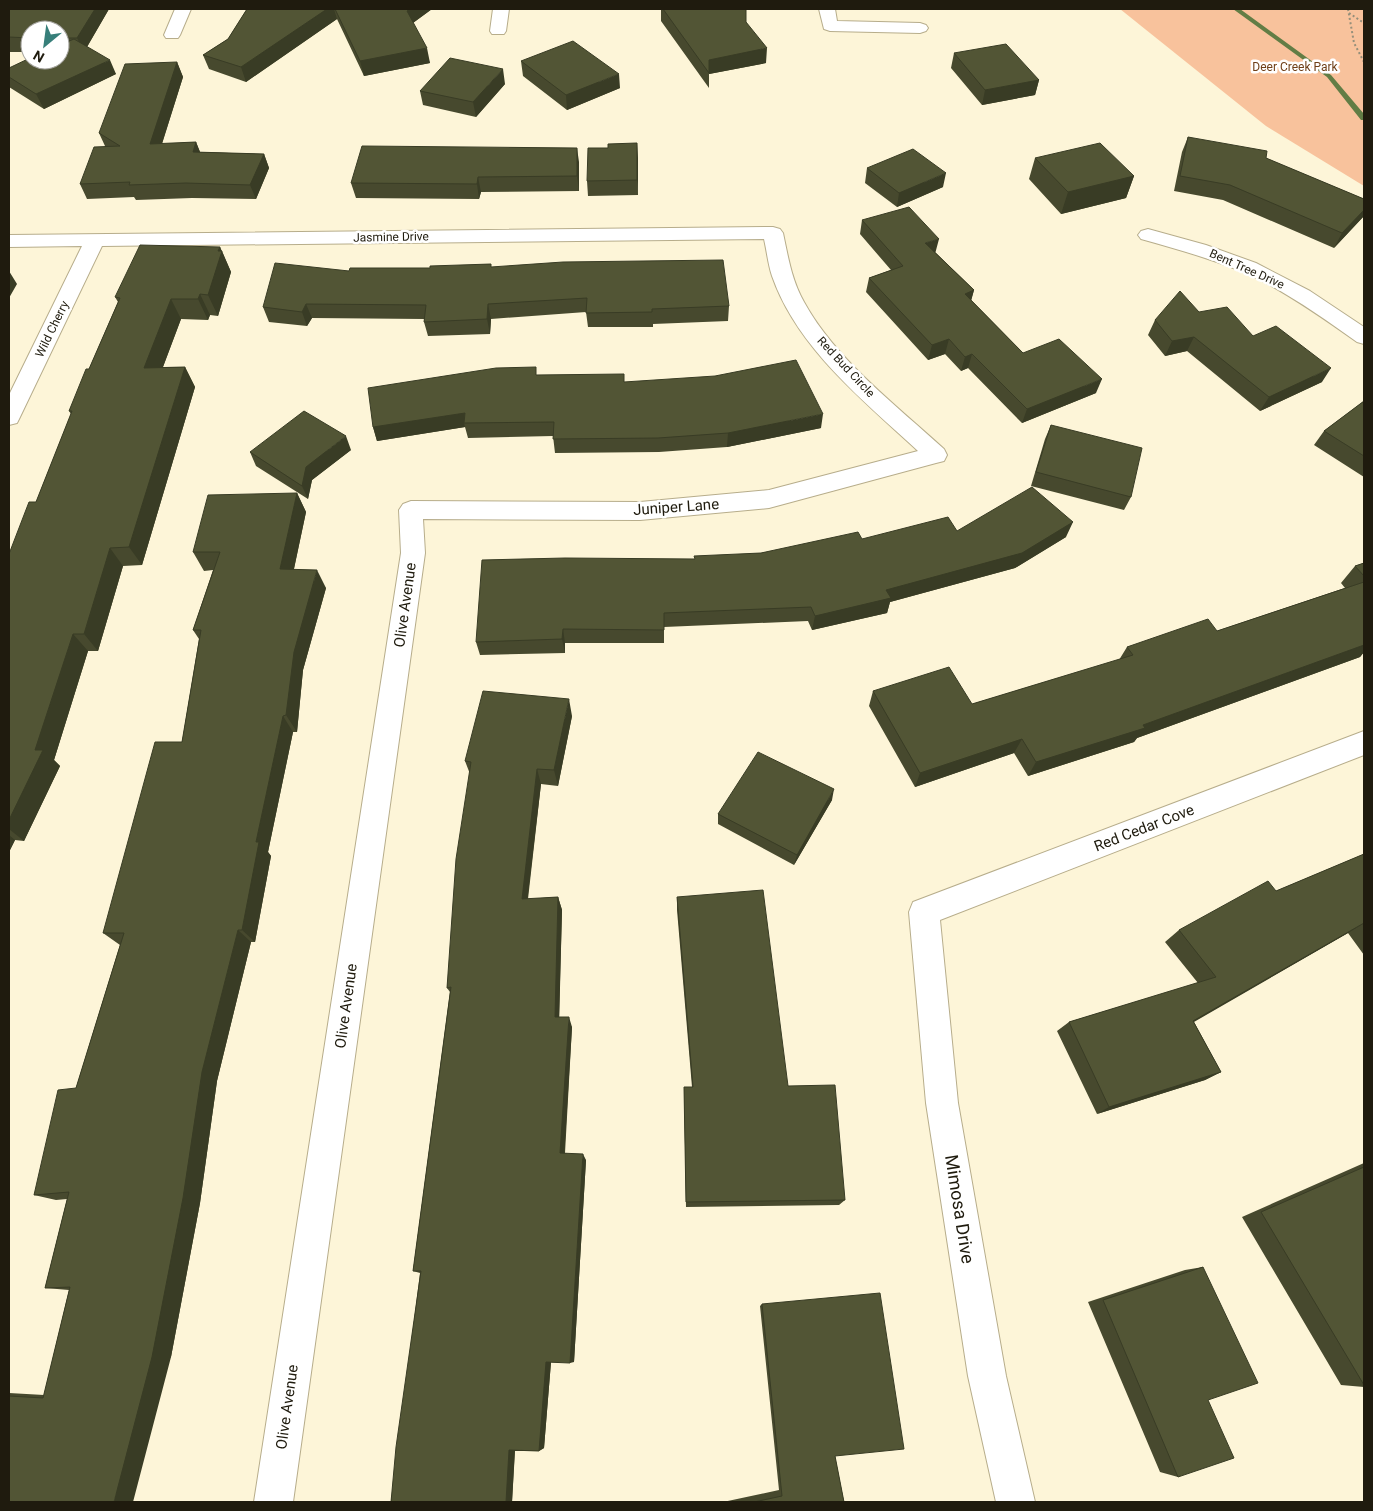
<svg xmlns="http://www.w3.org/2000/svg" width="1373" height="1511" font-family="Roboto,sans-serif">
	<style>
		.green { fill: #f8c29c }
		.lines { fill: none; stroke-linecap: round; stroke-linejoin: round }
		.stream { fill: #627d45; fill-rule: evenodd }
		.street-casing { stroke: #b7ad8b; stroke-width: 2 }
		.path { stroke: #958f7a; stroke-width: 2; stroke-dasharray: 2 2.5; stroke-linecap: butt }
		.street { fill: #fff; fill-rule: evenodd }
		.wall { fill: #47492e }
		.shaded-wall { fill: #393c25 }
		.building { fill: #525535; stroke: #393c25 }
		.labels { text-anchor: middle; dominant-baseline: central; stroke-width: 5; stroke-linejoin: round; paint-order: stroke }
		.far-park-label { font-size: 12px; fill: #6f3f18; stroke: #fff }
		.far-street-label { font-size: 12px; fill: #1f1b0e; stroke: #fff }
		.street-label { font-size: 15px; fill: #1f1b0e; stroke: #fff }
		.near-street-label { font-size: 18px; fill: #1f1b0e; stroke: #fff }
	</style>
	<rect width="100%" height="100%" fill="#fdf5d8"/>
	<!-- green -->
	<path class="green" d="M1120 9H1364V186L1266 126Z"/>
	<g class="lines">
		<!-- stream -->
		<path class="stream" d="M1233 9H1240L1331 75 1364 114V120H1361L1327 77Z"/>
		<defs>
			<path id="street" d="M175 9H191L180 35 178 38H166L164 35Z
				M493 9H509L506 31 504 34H492L490 31Z
				M819 9H835L837 21 920 23 926 25 928 28 926 31 920 33 830 31 824 29Z
				M773 227 780 229 783 233C788 257 792 281 804 302 835 359 897 406 944 449L947 455 944 461 936 463 769 508 640 520 423 519 425 553 293 1502H254L401 553 399 510 403 504 411 501 640 502 769 490 918 451C864 401 797 348 772 276 768 264 767 252 764 239L102 246 20 417 17 423 9 425V395L82 246 9 247V235Z
				M1148 229 1206 245 1256 263 1310 291 1364 327V344L1357 342C1325 319 1292 296 1257 278 1220 261 1180 250 1141 239L1138 235 1141 231Z
				M1364 731V755L940 920 958 1103 1006 1376 1035 1502H996L968 1376 926 1103 909 912 913 902Z"/>
		</defs>
		<!-- street casing -->
		<use href="#street" class="street-casing"/>
		<!-- path -->
		<path class="path" d="M1348 9 1354 43 1364 62
			M1349 13 1364 23"/>
		<!-- street -->
		<use href="#street" class="street"/>
	</g>
	<!-- wall -->
	<path class="wall" d="M9 9H109L87 47 116 74 44 109 9 87V68L60 60V30H30V52H9Z
		M247 9H432L413 23 430 63 364 76 337 19 246 82 209 69 203 55 228 39Z
		M579 9H613L612 10Z
		M661 9H746V22L766 63 709 74V88L661 21Z
		M954 53 1039 80 1035 95 982 105 951 68Z
		M521 61 620 88 567 110 523 76Z
		M177 62 183 77 162 144 196 142 200 152 264 154 269 168 256 199 192 198 136 200 134 197 87 199 80 184 105 146 99 133Z
		M505 84 476 117 423 105 420 91Z
		M1188 137 1266 158 1364 199V216L1334 248 1223 200 1174 191 1182 152Z
		M637 143 638 195 588 196 587 181 608 148Z
		M1035 158 1134 176 1126 198 1061 214 1029 179Z
		M579 162V191L481 192 479 199 356 198 351 183Z
		M867 168 943 187 897 207 865 183Z
		M862 220 936 253 974 290 971 300 1023 353 1096 393 1022 423 968 368 961 371 945 354 928 360 866 292 869 278 891 270 860 234Z
		M220 247 231 272 218 316 210 315 208 320 181 319 163 367H185L195 387 142 565 123 566 98 651H88L54 760 60 766 24 841 15 840 9 852V554L36 502 71 414 69 411 89 369 118 302 115 297Z
		M491 264V267L729 306 728 321 653 324V327H588L586 312 491 319 490 334 428 336 424 322V319L312 318 307 326 269 322 263 307 349 271 430 268Z
		M1199 312 1253 336 1322 382 1260 411 1187 351 1165 356 1148 335 1155 320Z
		M538 375 625 382 821 428 727 447 659 452 555 453 553 436 468 438 465 427 377 441 373 427Z
		M1364 401V477L1314 445 1324 431Z
		M1051 425 1131 497 1124 510 1031 486 1045 439Z
		M351 450 312 480 308 499 256 466 250 452Z
		M297 493 306 512 294 569 326 588 303 670 297 732H293L268 852 271 856 255 942H251L217 1081 200 1203 171 1357 9 1502V1393L44 1395 69 1290 45 1288 67 1199 56 1200 34 1195 76 1088 120 945 103 933 182 742 199 639 193 630 213 570 204 571 193 552Z
		M957 531 1066 537 1015 568 890 602 887 613 812 630 808 621 664 627V643H565V653L480 655 476 642 694 559 761 553 862 539Z
		M1364 563V652L1360 657 1137 738 1134 742 1028 776 1014 753 915 787 869 706 873 691 972 704 1119 660 1127 647 1217 631 1345 588 1341 583 1355 566Z
		M572 716 558 786 541 784 528 899 558 897 562 910 559 1017 572 1027 565 1153 586 1160 574 1362H551L544 1448 539 1451H515L512 1502H391L420 1273 413 1271 450 992 447 988 470 774 465 761Z
		M832 800 794 865 718 824V814Z
		M1364 854V955L1348 933 1194 1022 1221 1072 1205 1080 1097 1114 1057 1031 1069 1022 1198 983 1165 942 1179 930 1276 891Z
		M677 897 788 1086 845 1200 839 1205 686 1207 684 1087H692L677 910Z
		M1364 1163V1387L1341 1385 1242 1217Z
		M1203 1267 1208 1400 1178 1477 1160 1472 1088 1302 1185 1270Z
		M762 1304 835 1456 844 1502H723L779 1490 760 1306Z"/>
	<!-- shaded-wall -->
	<path class="shaded-wall" d="M95 9H109L84 52 77 38Z
		M327 9H334L337 19 246 82 241 67Z
		M410 9H432L410 25 407 11Z
		M427 48 430 63 364 76 360 61Z
		M767 48 766 63 709 74V60Z
		M110 60 116 74 44 109 36 94Z
		M177 62 183 77 157 159 150 144Z
		M503 69 505 84 476 117 473 102Z
		M619 74 620 88 567 110 566 95Z
		M1039 80 1035 95 982 105 985 90Z
		M196 142 202 157 193 152Z
		M637 143 638 158V195L637 180Z
		M577 148 579 162V191L577 176Z
		M264 154 269 168 256 199 250 185Z
		M946 173 943 187 897 207 899 193Z
		M1134 176 1126 198 1061 214 1068 192Z
		M478 177 481 192 479 199 477 184Z
		M1364 210 1363 217 1334 248 1342 233Z
		M939 239 935 254 925 243Z
		M220 247 222 252V251L231 272 218 316 208 295Z
		M9 271 17 284 9 298Z
		M974 290 970 305 965 294Z
		M200 294 210 315 208 320 198 299Z
		M171 299 181 319 155 388 144 368Z
		M306 304 312 318 307 326 302 312Z
		M488 304 491 319 490 334 487 319Z
		M1194 337 1187 351 1165 356 1172 341Z
		M949 339 945 354 928 360 932 345Z
		M972 354 968 368 961 371 965 357Z
		M185 367 195 387 142 565 129 547Z
		M1331 368 1322 382 1260 411 1269 397Z
		M1102 379 1096 393 1022 423 1027 409Z
		M465 413 464 423 465 427 377 441 373 427Z
		M823 414 821 428 727 447 728 433Z
		M346 436 351 450 312 480 308 499 302 486 306 467Z
		M297 493 306 512 290 587 280 569Z
		M1073 522 1066 537 1015 568 890 602 887 613 812 630 815 616Z
		M110 548 123 566 98 651 84 634Z
		M317 570 326 588 303 670 297 732 286 715 294 652Z
		M563 629 565 643V653L562 639Z
		M73 634 88 651 54 760 60 766 24 841 9 829V820L35 750Z
		M1364 645V652L1360 657 1137 738 1134 742 1028 776 1036 762 1143 725Z
		M569 699 572 716 558 786 554 770Z
		M283 716 293 732 268 852 271 856 255 942 242 930 256 842Z
		M1022 739 1014 753 915 787 920 773Z
		M537 769 541 784 526 911 522 899Z
		M834 789 832 800 794 865 797 855Z
		M9 835 15 840 9 852Z
		M558 897 562 910 559 1027 555 1017Z
		M1364 923 1348 933 1179 1030 1193 1021Z
		M238 930 251 942 217 1081 200 1203 171 1357 133 1502H114L202 1072Z
		M569 1017 572 1027 564 1159 560 1153Z
		M1221 1072 1205 1080 1097 1114 1109 1107Z
		M583 1154 586 1160 574 1362 570 1363Z
		M546 1362H551L544 1448 539 1451Z
		M515 1447 512 1502H506L509 1450Z"/>
	<!-- building -->
	<path class="building" d="M9 9H95L77 38H60V30H30V38L9 37Z
		M247 9H327L241 67 203 55 228 39Z
		M335 9H410L407 11 427 48 360 61Z
		M663 9H746V22L767 48 709 60V73Z
		M74 39 110 60 36 94 9 77V68L30 58V60H60V45Z
		M573 41 619 74 566 95 521 61Z
		M1006 44 1039 80 985 90 954 53Z
		M450 58 503 69 473 102 420 91Z
		M177 62 150 144 196 142 193 152 264 154 250 185 186 183 129 185 130 182 80 184 94 147 120 146 99 133 125 64Z
		M1188 137 1267 151 1266 158 1364 199V210L1342 233 1230 185 1180 176Z
		M637 143V180L587 181 588 148H608V144Z
		M1100 143 1134 176 1068 192 1035 158Z
		M362 146 577 148V176L478 177 477 184 351 183Z
		M913 149 946 173 899 193 867 168Z
		M909 207 939 239 925 243 974 290 965 294 1023 353 1059 339 1102 379 1027 409 972 354 965 357 949 339 932 345 869 278 903 266 862 220Z
		M140 245 220 247 218 251H222L208 295 200 294 198 299H171L144 368 185 367 129 547 110 548 84 634H73L35 750H43L9 820V554L29 502H36L72 411H69L86 369H89L120 298 115 297Z
		M723 260 729 306 652 309V312L586 313 587 298 488 304 487 319 424 322 426 305 306 304 302 312 263 307 275 263 349 271 350 268H430V266L491 264V267L563 262Z
		M1180 291 1199 312 1227 307 1253 336 1276 326 1331 368 1269 397 1194 337 1172 341 1155 320Z
		M796 360 823 414 728 433 658 438 553 439 554 422 464 423 465 413 373 427 368 388 496 368 536 367V375L624 374V382L715 376Z
		M1364 401V456L1324 431Z
		M304 411 346 436 306 467 302 486 250 452Z
		M1051 425 1142 448 1131 497 1036 472Z
		M1032 487 1073 522 1022 553 886 590 891 598 815 616 811 607 664 613V630L563 629 562 639 476 642 482 560 565 558 695 559 694 556 761 553 858 532 862 539 948 517 957 531Z
		M297 493 280 569 317 570 294 652 286 715 283 716 256 842H259L242 930H238L202 1072 183 1198 152 1357 114 1502H9V1396L43 1398 70 1287 45 1288 69 1192 34 1195 58 1090 76 1088 124 933H103L155 742H182L201 630H193L220 552H193L208 495Z
		M1364 563V576L1355 566Z
		M1364 582V645L1143 725 1145 728 1036 762 1022 739 920 773 873 691 949 667 972 704 1133 655 1127 647 1208 619 1217 631Z
		M483 691 569 699 554 770 537 769 522 899 558 897 555 1017H569L560 1153 583 1154 570 1363 546 1362 539 1451 509 1450 506 1502H391L396 1447 421 1271H413L451 987 447 988 456 859 471 762 465 761Z
		M758 752 834 789 797 855 718 814Z
		M1364 854V923L1193 1021 1221 1072 1109 1107 1069 1022 1216 977 1179 930 1268 881 1276 891Z
		M763 890 788 1086 835 1085 845 1200 686 1202 684 1087H693L677 897Z
		M1364 1167V1385L1261 1212Z
		M1203 1267 1258 1383 1208 1400 1234 1458 1178 1477 1103 1300Z
		M880 1293 904 1449 835 1456 844 1502H754L782 1496 762 1304Z"/>
	<g class="labels">
		<!-- far-park labels -->
		<g class="far-park-label">
			<text x="1295" y="67">Deer Creek Park</text>
		</g>
		<!-- far-street labels -->
		<g class="far-street-label">
			<text transform="translate(391 237) rotate(-1)">Jasmine Drive</text>
			<text transform="translate(1247 269) rotate(24)">Bent Tree Drive</text>
			<text transform="translate(52 329) rotate(-64)">Wild Cherry</text>
			<text transform="translate(846 367) rotate(47)">Red Bud Circle</text>
		</g>
		<!-- street labels -->
		<g class="street-label">
			<text transform="translate(676 507) rotate(-4)">Juniper Lane</text>
			<text transform="translate(405 605) rotate(-82)">Olive Avenue</text>
			<text transform="translate(1144 828) rotate(-21)">Red Cedar Cove</text>
			<text transform="translate(346 1006) rotate(-82)">Olive Avenue</text>
			<text transform="translate(287 1407) rotate(-82)">Olive Avenue</text>
		</g>
		<!-- near-street labels -->
		<g class="near-street-label">
			<text transform="translate(960 1209) rotate(81)">Mimosa Drive</text>
		</g>
	</g>
	<!-- border -->
	<rect width="1373" height="1511" fill="none" stroke="#1f1b0e" stroke-width="20"/>
	<!-- north arrow -->
	<g transform="translate(45 45) rotate(209)"><circle r="24" fill="#ffffff" stroke="#a5a49f"/>
	<path d="M0-4L9 19L0 12L-9 19Z" fill="#377f7a"/>
	<text y="-8" font-size="14" font-weight="bold" text-anchor="middle" fill="#1f1b0e">N</text>
	</g>
</svg>
